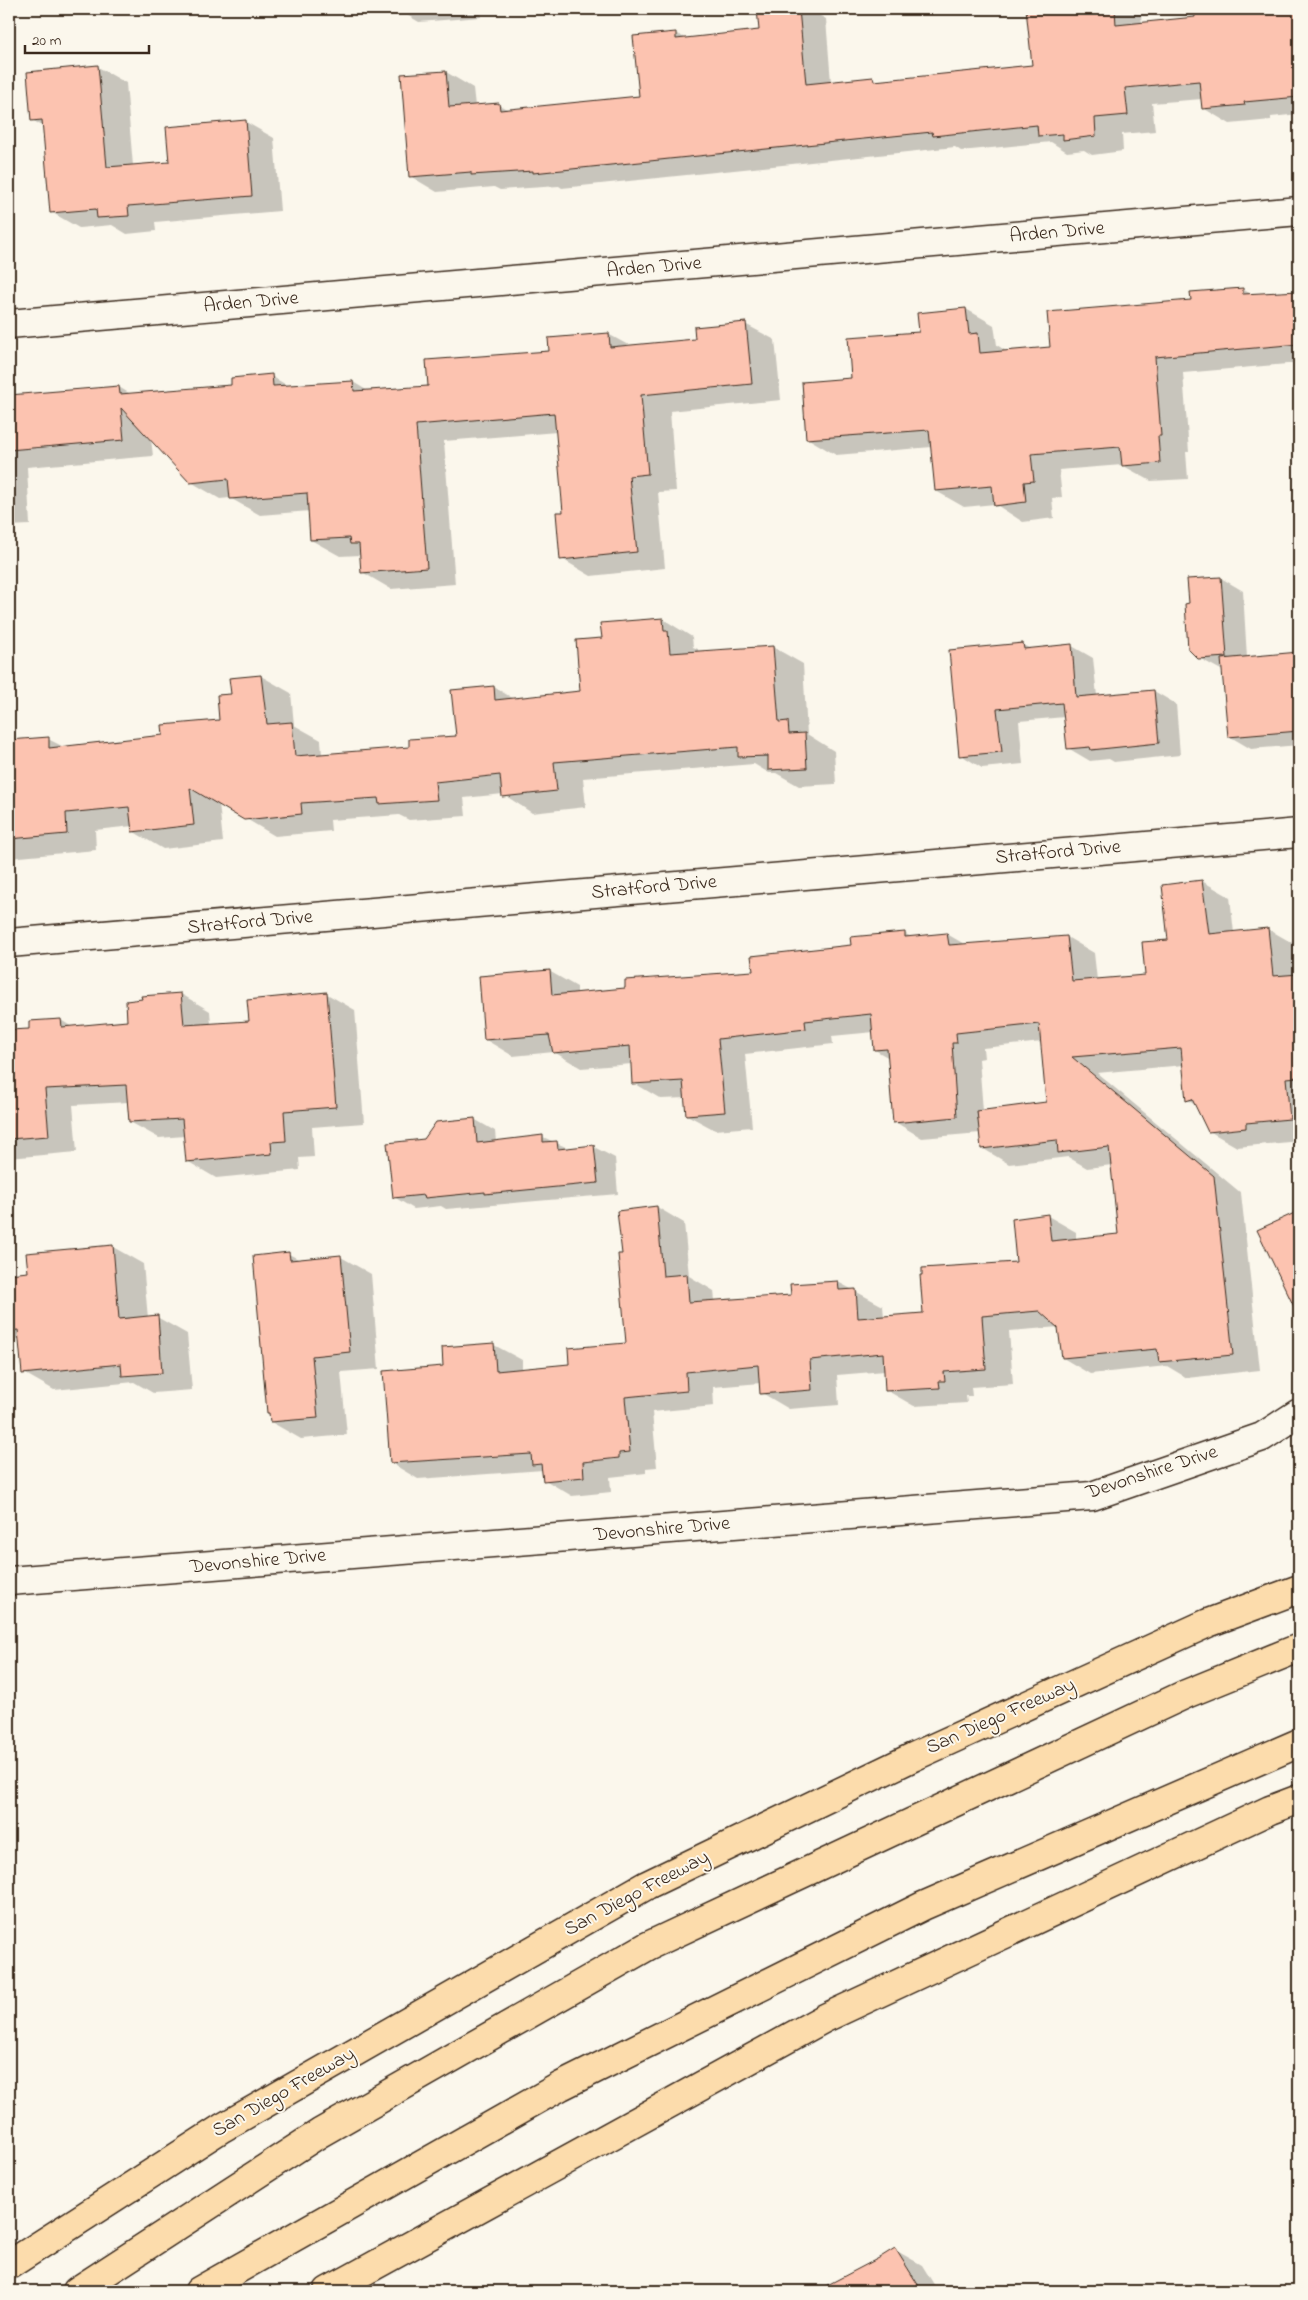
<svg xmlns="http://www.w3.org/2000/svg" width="1308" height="2300" font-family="'Indie Flower',sans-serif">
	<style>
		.shadow { fill: #0003; fill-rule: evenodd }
		.building { fill: #fcc3b0; stroke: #3b2a1e }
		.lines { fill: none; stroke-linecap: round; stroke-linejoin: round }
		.street-casing { stroke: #3b2a1e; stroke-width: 31 }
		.secondary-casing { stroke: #3b2a1e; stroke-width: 31 }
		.highway-casing { stroke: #3b2a1e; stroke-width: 31 }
		.street { stroke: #fbf7ec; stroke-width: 28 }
		.secondary { stroke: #fbf7ec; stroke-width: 28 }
		.highway { stroke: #fcdcac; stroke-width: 28 }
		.labels { text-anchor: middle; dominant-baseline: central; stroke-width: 4; stroke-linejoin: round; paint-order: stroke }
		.street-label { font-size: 20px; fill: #3b2a1e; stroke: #fbf7ec }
	</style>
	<rect width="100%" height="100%" fill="#fbf7ec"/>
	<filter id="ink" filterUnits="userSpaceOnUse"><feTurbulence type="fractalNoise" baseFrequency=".02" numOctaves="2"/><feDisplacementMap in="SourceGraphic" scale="10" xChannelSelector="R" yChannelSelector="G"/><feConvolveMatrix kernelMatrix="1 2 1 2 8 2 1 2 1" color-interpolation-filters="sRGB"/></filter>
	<g filter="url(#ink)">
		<!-- shadow -->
		<path class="shadow" d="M397 9H480L481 17 419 22Z
			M758 9H808L826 19 831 82 873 78 879 82 1033 66 1027 9H1140L1142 23 1196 18 1195 9H1299V114L1271 117V120L1230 124 1203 108 1202 99 1152 103 1155 131 1122 134 1123 151 1092 155 1084 150 1067 152 1051 142 961 151 955 147 562 188 559 186 500 190 494 187 437 192 410 176 446 72 473 88 475 106 499 105 509 110 640 97 675 33 687 39 760 31Z
			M98 67 126 83 133 166 171 163 246 122 274 138 280 211 155 222 156 231 127 234 112 225 79 228 51 212 44 127 32 120Z
			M1242 289 1253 295 1299 292V363L1183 373 1189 452H1186L1188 479 1151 481 1122 465 1059 470 1062 497 1052 498 1054 518 1023 522 995 504 964 507 936 491 932 447 836 455 807 438 852 379 920 333 966 309 994 325 997 345 1006 351 1051 348 1192 301Z
			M745 324 775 340 781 400 670 411 676 491 658 492 665 568 591 576 562 559 564 513 557 432 444 441 455 584 391 589 362 572 361 555 340 556 311 540 310 511 260 515 230 498 220 499 191 482 151 439 153 456 27 467 30 525 9 526V407L41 405 56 393 119 387 132 395 233 386 271 376 290 387 353 382 368 391 430 387 608 334 630 346 697 341Z
			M1221 578 1243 591 1247 658 1299 653V745L1251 749 1229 736 1223 671 1199 658 1191 605Z
			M663 619 692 637 693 647 698 649V652L773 647 803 664 807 734 834 751 836 784 799 786 776 773H769L754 764 583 778 586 807 532 813 503 794 464 798 466 816 409 820 399 815 330 820 331 831 275 836 219 803 223 842 163 849 134 832 133 826 95 830 96 850 9 858V739L18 741 48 739 64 747 164 737 220 721 232 695 230 679 261 676 291 693 294 725 321 740 322 755 411 749 457 738 494 687 514 699 582 692 603 639Z
			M1023 645 1031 649 1072 646 1093 658 1097 696 1154 691 1176 704 1180 755 1114 762 1109 759 1090 761 1068 748 1065 717 1019 721 1023 764 982 768 961 755Z
			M1202 881 1230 897 1234 933 1268 929 1296 945 1299 975V1141L1237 1147 1209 1131 1197 1106 1187 1100 1184 1065 1097 1073 1241 1193 1260 1370 1187 1378 1167 1366 1090 1374 1063 1358 1059 1327 1009 1331 1013 1384 971 1387 972 1396H966L967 1403 914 1406 886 1390 885 1371 837 1375 839 1405 789 1409 762 1393 761 1383 713 1387 714 1406 652 1412 657 1467 646 1468V1473L610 1477 611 1492 572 1496 545 1480 543 1470 418 1479 391 1463 444 1367 494 1345 522 1360V1370L570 1365 627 1344 623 1255 657 1207 684 1223 689 1276 714 1291 715 1301 792 1296 838 1282 883 1306 884 1317 924 1314 1018 1263 1048 1216 1076 1232V1240L1119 1235 1112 1165 1087 1168 1068 1157 1009 1164 982 1148 980 1133 922 1138 895 1122 889 1058 875 1050 874 1032 832 1036 833 1044 745 1054 752 1127 715 1130 687 1115 686 1098 661 1099 634 1083 632 1064 581 1068 554 1052 513 1056 486 1040 549 971 577 987V994L627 989 754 972 904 933 911 937 947 934 966 945 1067 937 1094 953 1097 980 1146 976 1170 941ZM1042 1042 1047 1103 983 1111 979 1059 984 1058 983 1048Z
			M181 994 210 1011 211 1025 251 1022 327 994 355 1010 364 1123 312 1127 314 1157 299 1158 300 1170 216 1178 187 1161 185 1136 159 1138 130 1122 129 1102 73 1105 77 1152 9 1158V1031L31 1030 61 1020 72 1027 129 1022 143 1000V997Z
			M474 1119 495 1131 496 1142 543 1137 570 1149 594 1147 615 1158 618 1194 446 1209 441 1206 414 1209 394 1197 425 1140Z
			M1299 1212V1292L1284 1283 1258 1231Z
			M113 1247 143 1264 148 1318 157 1317 187 1334 192 1390 153 1393 134 1382 54 1390 24 1373 20 1341 9 1334V1275L29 1273Z
			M289 1254 300 1260 341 1257 371 1274 379 1369 341 1372 347 1435 301 1439 271 1422Z
			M895 2250 922 2265 938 2291H822Z"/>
		<!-- building -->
		<path class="building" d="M757 9H799L806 84 873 77 874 81 1032 65 1026 9H1115L1116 25 1195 17 1194 9H1299V97L1244 102 1245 105 1202 109 1199 81 1125 88 1128 115 1095 118 1096 136 1063 140V134L1038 136 1037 125 933 136 932 132 533 173V171L471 175V172L409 177 401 74 446 71 449 107 499 103 500 110 639 96 633 36 676 32V39L759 30Z
			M98 65 107 167 169 162 166 127 246 120 252 196 128 206 129 216 97 218 96 209 50 213 42 120 31 121 27 72Z
			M1243 288V294L1299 291V344L1155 357 1161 436H1158L1160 463 1122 466 1120 447 1031 454 1034 481 1024 482 1026 502 994 506 992 486 935 491 929 430 806 439 802 382 851 378 848 337 919 332 917 313 966 308 969 334 978 333 980 353 1050 347 1047 312 1191 300 1190 292Z
			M746 322 752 384 641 395 648 474 629 476 637 552 560 560 556 512H563L554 413 416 425 427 568 361 573 359 544H350L349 538 310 540 307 493 230 499 228 479 190 483 121 408 124 440 9 450V395L119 386 120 394 231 385V378L272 374 273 386 353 381 354 391 428 386 426 360 549 351 548 338 609 333 610 347 695 339 694 327Z
			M1221 577 1227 657 1198 659 1188 649 1185 604 1189 603 1187 579Z
			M663 618 664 631H668L670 653 773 646 779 722 788 721 789 734 805 733 807 768 768 770V756L738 757V747L554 762 557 791 502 797 500 775 435 782 437 800 379 804 378 798 301 803 302 814 244 820 190 788 194 825 132 832 129 807 66 813 67 834 9 839V740L49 737V748L163 735 162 725 219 720 217 695 231 694 229 678 261 675 267 724 292 722 295 756 409 747V739L456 736 451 690 494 686 495 700 580 691 576 640 602 638 600 623Z
			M1023 643 1024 649 1072 644 1076 697 1154 690 1159 743 1091 750 1090 747 1067 749 1062 703 997 709 1002 752 959 756 949 650Z
			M1299 652V731L1228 737 1221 659Z
			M1202 880 1209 934 1268 928 1273 976 1299 974V1077L1286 1078 1290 1119 1246 1123V1128L1208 1132 1192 1099 1186 1101 1181 1048 1072 1057 1214 1176 1233 1355 1159 1362 1157 1349 1062 1358 1058 1328 1039 1311 982 1316 986 1369 944 1372 945 1381H939L940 1388 885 1391 883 1353 810 1360 812 1390 760 1394 758 1365 686 1372 687 1391 625 1397 630 1452 619 1453V1458L583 1462 584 1477 543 1481 541 1464 532 1465 531 1454 390 1463 383 1371 443 1366 442 1347 494 1343 496 1371 569 1364 568 1348 626 1343 618 1254H622L617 1211 657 1206 663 1276 687 1274 689 1302 791 1295 790 1284 838 1281 839 1290 856 1289 858 1318 923 1313 920 1275H922V1268L1016 1262 1012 1219 1048 1214 1051 1241 1118 1234 1109 1147 1058 1153 1057 1140 981 1149 977 1111 1046 1102 1039 1024 956 1033 957 1043H952L957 1117 893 1123 887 1049 874 1050 871 1014 805 1021 806 1029 718 1039 725 1112 686 1115 683 1081 632 1084 630 1046 553 1053 549 1035 484 1040 479 976 550 970 552 995 625 988V980L753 971 751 956 851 945 850 937 905 932V937L947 933 949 945 1067 936 1072 981 1145 975 1142 942 1168 940 1162 885Z
			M327 992 336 1107 284 1111 286 1141 271 1142 272 1154 186 1162 182 1119 129 1122 126 1085 45 1089 49 1136 9 1139V1030L29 1029V1021L61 1019 62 1027 127 1021 126 1001 142 999 141 996 181 993 184 1025 249 1021 247 1000Z
			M475 1118 477 1143 543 1135V1142L557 1141 558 1149 594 1145 598 1183 485 1194V1192L425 1198 424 1195 393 1198 387 1143 424 1139 436 1122Z
			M1299 1211V1317L1257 1230Z
			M113 1245 119 1319 158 1315 162 1373 122 1376 121 1364 22 1374 18 1330 9 1331V1274L28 1272 26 1253Z
			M289 1252 290 1260 341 1255 350 1352 312 1356 318 1418 270 1422 269 1413H267L253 1256Z
			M895 2248 922 2291H816L879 2258Z"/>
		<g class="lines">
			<defs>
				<path id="street" d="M9 324 1299 211
					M9 943 1299 833"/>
				<path id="secondary" d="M9 1581 1092 1496 1262 1437 1299 1413"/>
				<path id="highway" d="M9 2265 222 2128 647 1885 913 1757 1208 1623 1299 1589
					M77 2291 320 2133 648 1946 1186 1694 1299 1648
					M199 2291 561 2086 923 1906 1299 1743
					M328 2291 825 2018 1270 1810 1299 1799"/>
			</defs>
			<!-- street casing -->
			<use href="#street" class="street-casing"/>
			<!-- secondary casing -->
			<use href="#secondary" class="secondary-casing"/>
			<!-- highway casing -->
			<use href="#highway" class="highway-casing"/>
			<!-- street -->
			<use href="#street" class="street"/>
			<!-- secondary -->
			<use href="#secondary" class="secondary"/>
			<!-- highway -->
			<use href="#highway" class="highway"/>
		</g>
	</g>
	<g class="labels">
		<!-- street labels -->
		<g class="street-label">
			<text transform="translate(1057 233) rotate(-5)">Arden Drive</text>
			<text transform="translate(654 268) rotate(-5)">Arden Drive</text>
			<text transform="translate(251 303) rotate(-5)">Arden Drive</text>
			<text transform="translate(1058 853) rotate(-5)">Stratford Drive</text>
			<text transform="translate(654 888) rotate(-5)">Stratford Drive</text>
			<text transform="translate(250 923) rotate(-5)">Stratford Drive</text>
			<text transform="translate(1152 1473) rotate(-18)">Devonshire Drive</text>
			<text transform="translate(662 1530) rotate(-5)">Devonshire Drive</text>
			<text transform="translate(258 1562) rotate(-5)">Devonshire Drive</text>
			<text transform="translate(1001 1717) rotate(-24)">San Diego Freeway</text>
			<text transform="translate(637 1894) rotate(-28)">San Diego Freeway</text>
			<text transform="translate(284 2093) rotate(-30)">San Diego Freeway</text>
		</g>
	</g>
	<!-- margin -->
	<rect width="1308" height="2300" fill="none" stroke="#fbf7ec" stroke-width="30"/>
	<rect x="15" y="15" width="1278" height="2270" fill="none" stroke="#3b2a1e" stroke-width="2" filter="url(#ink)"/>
	<!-- scale -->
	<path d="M25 45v8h124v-8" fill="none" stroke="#3b2a1e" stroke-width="2.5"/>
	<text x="32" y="45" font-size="15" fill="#3b2a1e" stroke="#fbf7ec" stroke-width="4" paint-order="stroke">20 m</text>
</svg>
